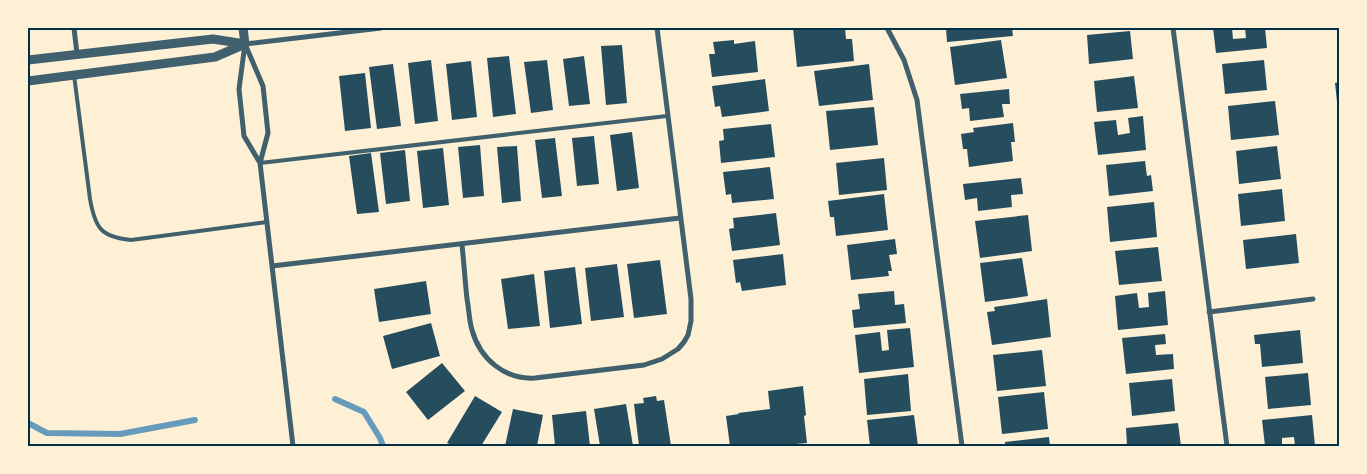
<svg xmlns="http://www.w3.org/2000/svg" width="1367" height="474" font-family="Manrope,sans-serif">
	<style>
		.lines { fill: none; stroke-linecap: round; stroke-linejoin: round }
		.stream { stroke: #669bbc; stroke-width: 6 }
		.building { fill: #264d5e }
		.service { stroke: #3f606c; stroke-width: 4 }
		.minor { stroke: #3f606c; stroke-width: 5 }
		.tertiary { stroke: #3f606c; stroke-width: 9 }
		.neatline { fill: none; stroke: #003049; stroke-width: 2 }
	</style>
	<rect width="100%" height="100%" fill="#fdf0d5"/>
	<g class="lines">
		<!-- stream -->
		<path class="stream" d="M335 399 364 412 380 438 383 446
			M28 423 47 433 120 434 195 420"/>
	</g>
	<!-- building -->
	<path class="building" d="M793 28H845L846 39H852L854 61 797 67Z
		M946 28H1012L1013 36 947 42Z
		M1213 28H1232L1233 39 1246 38 1245 28H1265L1267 48 1216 53Z
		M1130 31 1133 59 1089 64 1087 35Z
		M734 40V44L755 41 758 72 712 77 709 54H715L713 42Z
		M1001 40 1007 78 955 85 950 47Z
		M622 45 627 103 606 105 601 46Z
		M509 56 516 114 493 117 487 58Z
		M584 56 590 104 569 106 563 59Z
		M431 60 438 121 415 124 408 63Z
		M547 60 553 110 531 113 524 62Z
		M1264 60 1267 90 1225 94 1222 64Z
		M471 61 477 117 452 120 446 64Z
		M393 64 401 126 377 129 369 67Z
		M869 64 873 100 819 106 814 71Z
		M365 73 371 128 345 131 339 76Z
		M1134 76 1138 108 1097 112 1094 81Z
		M765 79 769 111 722 117 720 106 715 107 712 86Z
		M1340 82V111H1338L1335 83Z
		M1009 89 1010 104H1002L1004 117 970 121 969 108 962 109 960 94Z
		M1275 101 1279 135 1231 140 1228 106Z
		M874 107 878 145 830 150 826 111Z
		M1143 116 1146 150 1098 155 1094 122 1116 120 1118 135 1130 133 1128 118Z
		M1013 123 1015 142H1011L1013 161 969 167 967 149H963L961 134 974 132 973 128Z
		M771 124 775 157 721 163 719 141 724 140 723 129Z
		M632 132 639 188 617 191 610 135Z
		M594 136 599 184 577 186 572 138Z
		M555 138 562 196 542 198 535 140Z
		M480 145 484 196 463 198 458 147Z
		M517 146 521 201 502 203 497 147Z
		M1277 146 1281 179 1239 184 1236 151Z
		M443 148 449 205 423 208 417 151Z
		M405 150 410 201 386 204 380 153Z
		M371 153 379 212 357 214 349 156Z
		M884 158 887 190 839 195 836 163Z
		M1145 161 1147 176 1151 175 1153 191 1109 196 1106 165Z
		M770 167 774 199 732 203 731 194 726 195 723 172Z
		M1021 178 1023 194 1011 195 1012 207 978 211 977 198 965 200 963 184Z
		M1282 189 1285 221 1241 226 1238 194Z
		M884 194 888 230 836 236 834 217H830L828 201Z
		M1154 202 1157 237 1110 242 1107 207Z
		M776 213 780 245 732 251 729 229 734 228 733 218Z
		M1028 215 1032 251 980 258 975 221Z
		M1296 234 1299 263 1246 269 1243 240Z
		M895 239 897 254 889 255 892 271H888L889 276 851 280 847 245Z
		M1158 247 1162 281 1119 285 1115 251Z
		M783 254 786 285 742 291 740 282 736 283 733 260Z
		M1022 258 1028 296 985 302 980 263Z
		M660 260 667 314 634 318 627 264Z
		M617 264 624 317 591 321 585 268Z
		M575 267 582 324 550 328 544 271Z
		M534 274 540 326 508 329 501 279Z
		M426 281 431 314 379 322 374 289Z
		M894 291 895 305 904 304 906 323 854 328 852 310 860 309 858 294Z
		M1165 291 1168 325 1118 330 1115 296 1137 293 1139 308 1149 307 1148 293Z
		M1047 299 1051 337 992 345 987 312 995 311 994 307Z
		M431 323 440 356 392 369 383 336Z
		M910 328 914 367 859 373 855 335 880 332 882 351 889 350 887 330Z
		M1300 330 1303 363 1262 367 1260 344H1255L1254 335Z
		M1165 334 1166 344 1155 345 1156 355 1173 354 1174 369 1126 374 1122 338Z
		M1042 350 1046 386 997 391 993 355Z
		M442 363 465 391 428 420 406 392Z
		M1308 373 1311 405 1268 409 1265 377Z
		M908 374 911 411 867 415 864 379Z
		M1172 379 1175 411 1132 416 1129 383Z
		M803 386 806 415 804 416 807 443 773 446H730L726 416 739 414 738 413 770 409 768 391Z
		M1044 392 1048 429 1002 434 998 397Z
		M475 396 502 412 481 446H454L447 443Z
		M656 396 657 401 664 400 671 446H639L634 404 644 403 643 398Z
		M626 404 633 446H600L594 409Z
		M513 409 543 415 537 446H505Z
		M586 411 590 446H555L552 415Z
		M914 415 918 446H870L867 420Z
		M1312 415 1315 446H1295L1294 437 1282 438V446H1265L1262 420Z
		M1178 423 1181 446H1127L1126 428Z
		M1049 437 1050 446H1005V442Z"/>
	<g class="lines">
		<!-- service -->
		<path class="service" d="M74 75 90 199C95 227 100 237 131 240L267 222
			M260 163 667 116"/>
		<!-- minor -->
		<path class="minor" d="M74 28 77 54
			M887 28 904 60 917 100 962 446
			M1173 28 1227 446
			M245 44 263 86 268 133 260 163 293 446
			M245 44 381 28
			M245 44 239 89 244 136 260 163
			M462 245C464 263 465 281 467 299 469 309 469 320 472 330 480 359 505 380 535 378L644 365 662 359 678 349 684 342 688 335 691 321V299L657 28
			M272 266 680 218
			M1209 312 1313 299"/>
		<!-- tertiary -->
		<path class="tertiary" d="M243 28 245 44
			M28 60 213 39 245 44
			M28 81 215 57 245 44"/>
	</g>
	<!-- border -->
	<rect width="1367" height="474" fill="none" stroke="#fdf0d5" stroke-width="58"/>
	<rect x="29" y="29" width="1309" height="416" class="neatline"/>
</svg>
